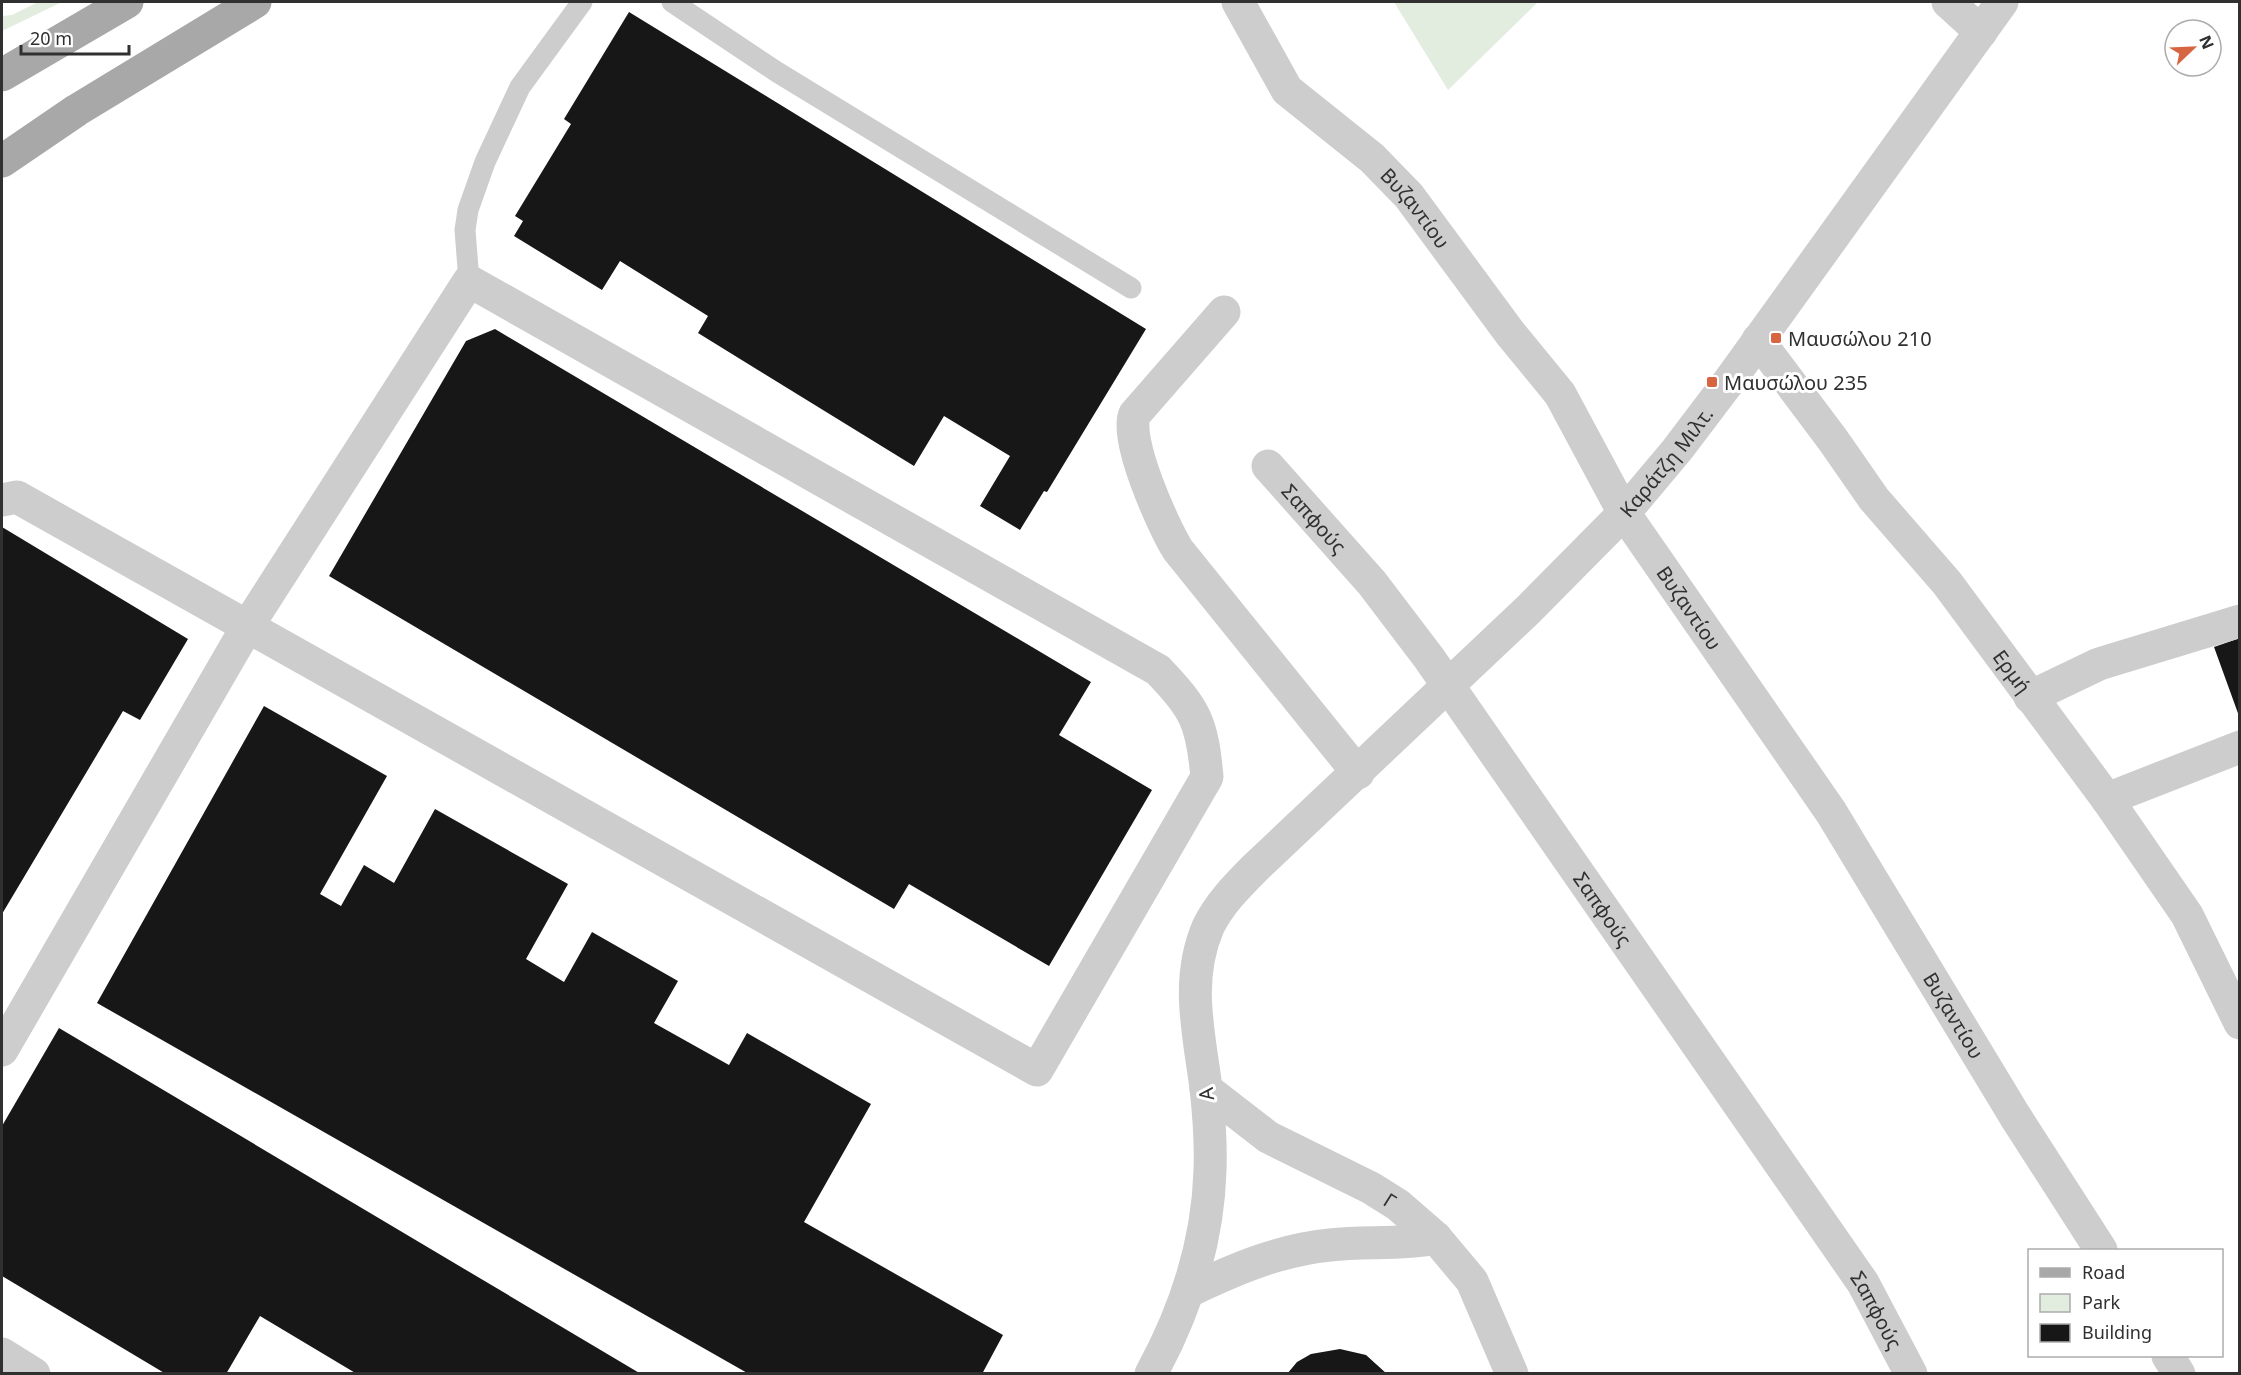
<svg xmlns="http://www.w3.org/2000/svg" width="2241" height="1375" font-family="'Noto Sans',sans-serif">
	<style>
		.green { fill: #e2ecdf }
		.building { fill: #171717 }
		.lines { fill: none; stroke-linecap: round; stroke-linejoin: round }
		.service { stroke: #cdcdcd; stroke-width: 21 }
		.minor { stroke: #cdcdcd; stroke-width: 33 }
		.tertiary { stroke: #cdcdcd; stroke-width: 33 }
		.primary { stroke: #a8a8a8; stroke-width: 33 }
		.poi-dot { fill: #d76542; stroke: #fff; stroke-width: 2 }
		.labels { text-anchor: middle; dominant-baseline: central; stroke-width: 6; stroke-linejoin: round; paint-order: stroke }
		.street-label { font-size: 20px; fill: #303030; stroke: #fff }
		.poi-label { font-size: 20px; fill: #303030; stroke: #fff; text-anchor: start }
	</style>
	<rect width="100%" height="100%" fill="#fff"/>
	<!-- green -->
	<path class="green" d="M38 2H62L2 31V16L12 15Z
		M1394 2H1538L1448 90Z"/>
	<!-- building -->
	<path class="building" d="M629 12 1146 329 1047 492 1044 491 1020 530 980 506 1010 456 944 416 914 466 698 333 708 316 620 261 602 290 514 236 523 221 515 216 571 124 564 119Z
		M495 329 1091 682 1059 735 1152 790 1049 966 909 884 894 909 329 576 466 341Z
		M2 527 188 639 140 720 123 711 2 914Z
		M2240 638V716H2239L2214 647Z
		M264 706 387 776 320 894 341 906 364 865 394 883 435 809 568 884 526 959 564 982 592 932 678 981 654 1023 729 1065 747 1033 871 1104 804 1222 1003 1335 982 1374H749L97 1003Z
		M59 1028 641 1374H357L260 1316 226 1374H166L2 1276V1126Z
		M1340 1349 1366 1355 1387 1374H1287L1297 1362 1311 1354Z"/>
	<g class="lines">
		<!-- service -->
		<path class="service" d="M672 2 777 72 1131 288
			M469 281 465 230 468 210 485 162 520 87 582 2"/>
		<!-- minor -->
		<g class="minor">
			<path id="s1" d="M1238 2 1287 90 1372 158 1409 196 1510 333 1560 394 1624 513 1831 812 2015 1116 2101 1250"/>
			<path d="M1948 2 1981 32"/>
			<path d="M1224 312 1135 414C1123 437 1164 528 1178 550L1358 773"/>
			<path id="s2" d="M1758 340 1833 440 1874 499 1947 583 2107 799 2187 915 2240 1023"/>
			<path id="s3" d="M1268 466 1372 583 1429 658 1863 1283 1911 1374"/>
			<path d="M2 500 17 497 1037 1070 1207 777C1202 722 1196 710 1158 670L469 281 247 627 2 1050"/>
			<path d="M2030 697 2099 664 2240 621"/>
			<path d="M2107 799 2240 747"/>
			<path id="s4" d="M1206 1089 1268 1137 1371 1188 1398 1205 1436 1238 1472 1281 1512 1374"/>
			<path d="M1189 1291C1235 1269 1279 1250 1330 1245 1366 1241 1401 1245 1436 1238"/>
			<path d="M2 1354 34 1374"/>
			<path d="M2168 1356 2179 1374"/>
		</g>
		<!-- tertiary -->
		<path class="tertiary" id="s5" d="M1151 1374C1186 1310 1208 1243 1210 1170 1211 1143 1209 1115 1206 1088 1199 1033 1185 981 1208 927 1219 904 1238 885 1256 867L1529 609 1624 513 1677 450 1730 380 2002 2"/>
		<!-- primary -->
		<path class="primary" d="M2 75 127 2
			M2 161 77 110 255 2"/>
	</g>
	<!-- markers -->
	<g class="poi-dot">
		<rect x="1770" y="332" width="12" height="12" rx="3"/>
		<rect x="1706" y="376" width="12" height="12" rx="3"/>
	</g>
	<g class="labels">
		<!-- street labels -->
		<g class="street-label">
			<text stroke="none"><textPath href="#s1" startOffset="276">Βυζαντίου</textPath></text>
			<text stroke="none"><textPath href="#s5" startOffset="1114">Καράτζη Μιλτ.</textPath></text>
			<text stroke="none"><textPath href="#s3" startOffset="70">Σαπφούς</textPath></text>
			<text stroke="none"><textPath href="#s1" startOffset="762">Βυζαντίου</textPath></text>
			<text stroke="none"><textPath href="#s2" startOffset="418">Ερμή</textPath></text>
			<text stroke="none"><textPath href="#s3" startOffset="556">Σαπφούς</textPath></text>
			<text stroke="none"><textPath href="#s1" startOffset="1248">Βυζαντίου</textPath></text>
			<text transform="translate(1206 1094) rotate(-97)">Α</text>
			<text stroke="none"><textPath href="#s4" startOffset="216">Γ</textPath></text>
			<text stroke="none"><textPath href="#s3" startOffset="1042">Σαπφούς</textPath></text>
		</g>
		<!-- poi labels -->
		<g class="poi-label">
			<text x="1788" y="338">Μαυσώλου 210</text>
			<text x="1724" y="382">Μαυσώλου 235</text>
		</g>
	</g>
	<!-- border -->
	<rect width="2241" height="1375" fill="none" stroke="#303030" stroke-width="6"/>
	<!-- legend -->
	<rect x="2028" y="1249" width="195" height="108" fill="#ffffff" stroke="#acacac" stroke-width="1.5"/>
	<rect x="2040" y="1268" width="30" height="9" fill="#a8a8a8" stroke="#acacac" stroke-width="1.5"/>
	<text x="2082" y="1279" font-size="18" fill="#303030">Road</text>
	<rect x="2040" y="1294" width="30" height="18" fill="#e2ecdf" stroke="#acacac" stroke-width="1.5"/>
	<text x="2082" y="1309" font-size="18" fill="#303030">Park</text>
	<rect x="2040" y="1324" width="30" height="18" fill="#171717" stroke="#acacac" stroke-width="1.5"/>
	<text x="2082" y="1339" font-size="18" fill="#303030">Building</text>
	<!-- north arrow -->
	<g transform="translate(2193 48) rotate(67)"><circle r="28" fill="#ffffff" stroke="#acacac" stroke-width="1.5"/>
	<path d="M0-4.5L10 22L0 15L-10 22Z" fill="#d76542"/>
	<text y="-9" font-size="16" font-weight="bold" text-anchor="middle" fill="#303030">N</text>
	</g>
	<!-- scale -->
	<path d="M21 45v9h108v-9" fill="none" stroke="#303030" stroke-width="3"/>
	<text x="30" y="45" font-size="18" fill="#303030" stroke="#ffffff" stroke-width="4.5" paint-order="stroke">20 m</text>
</svg>
